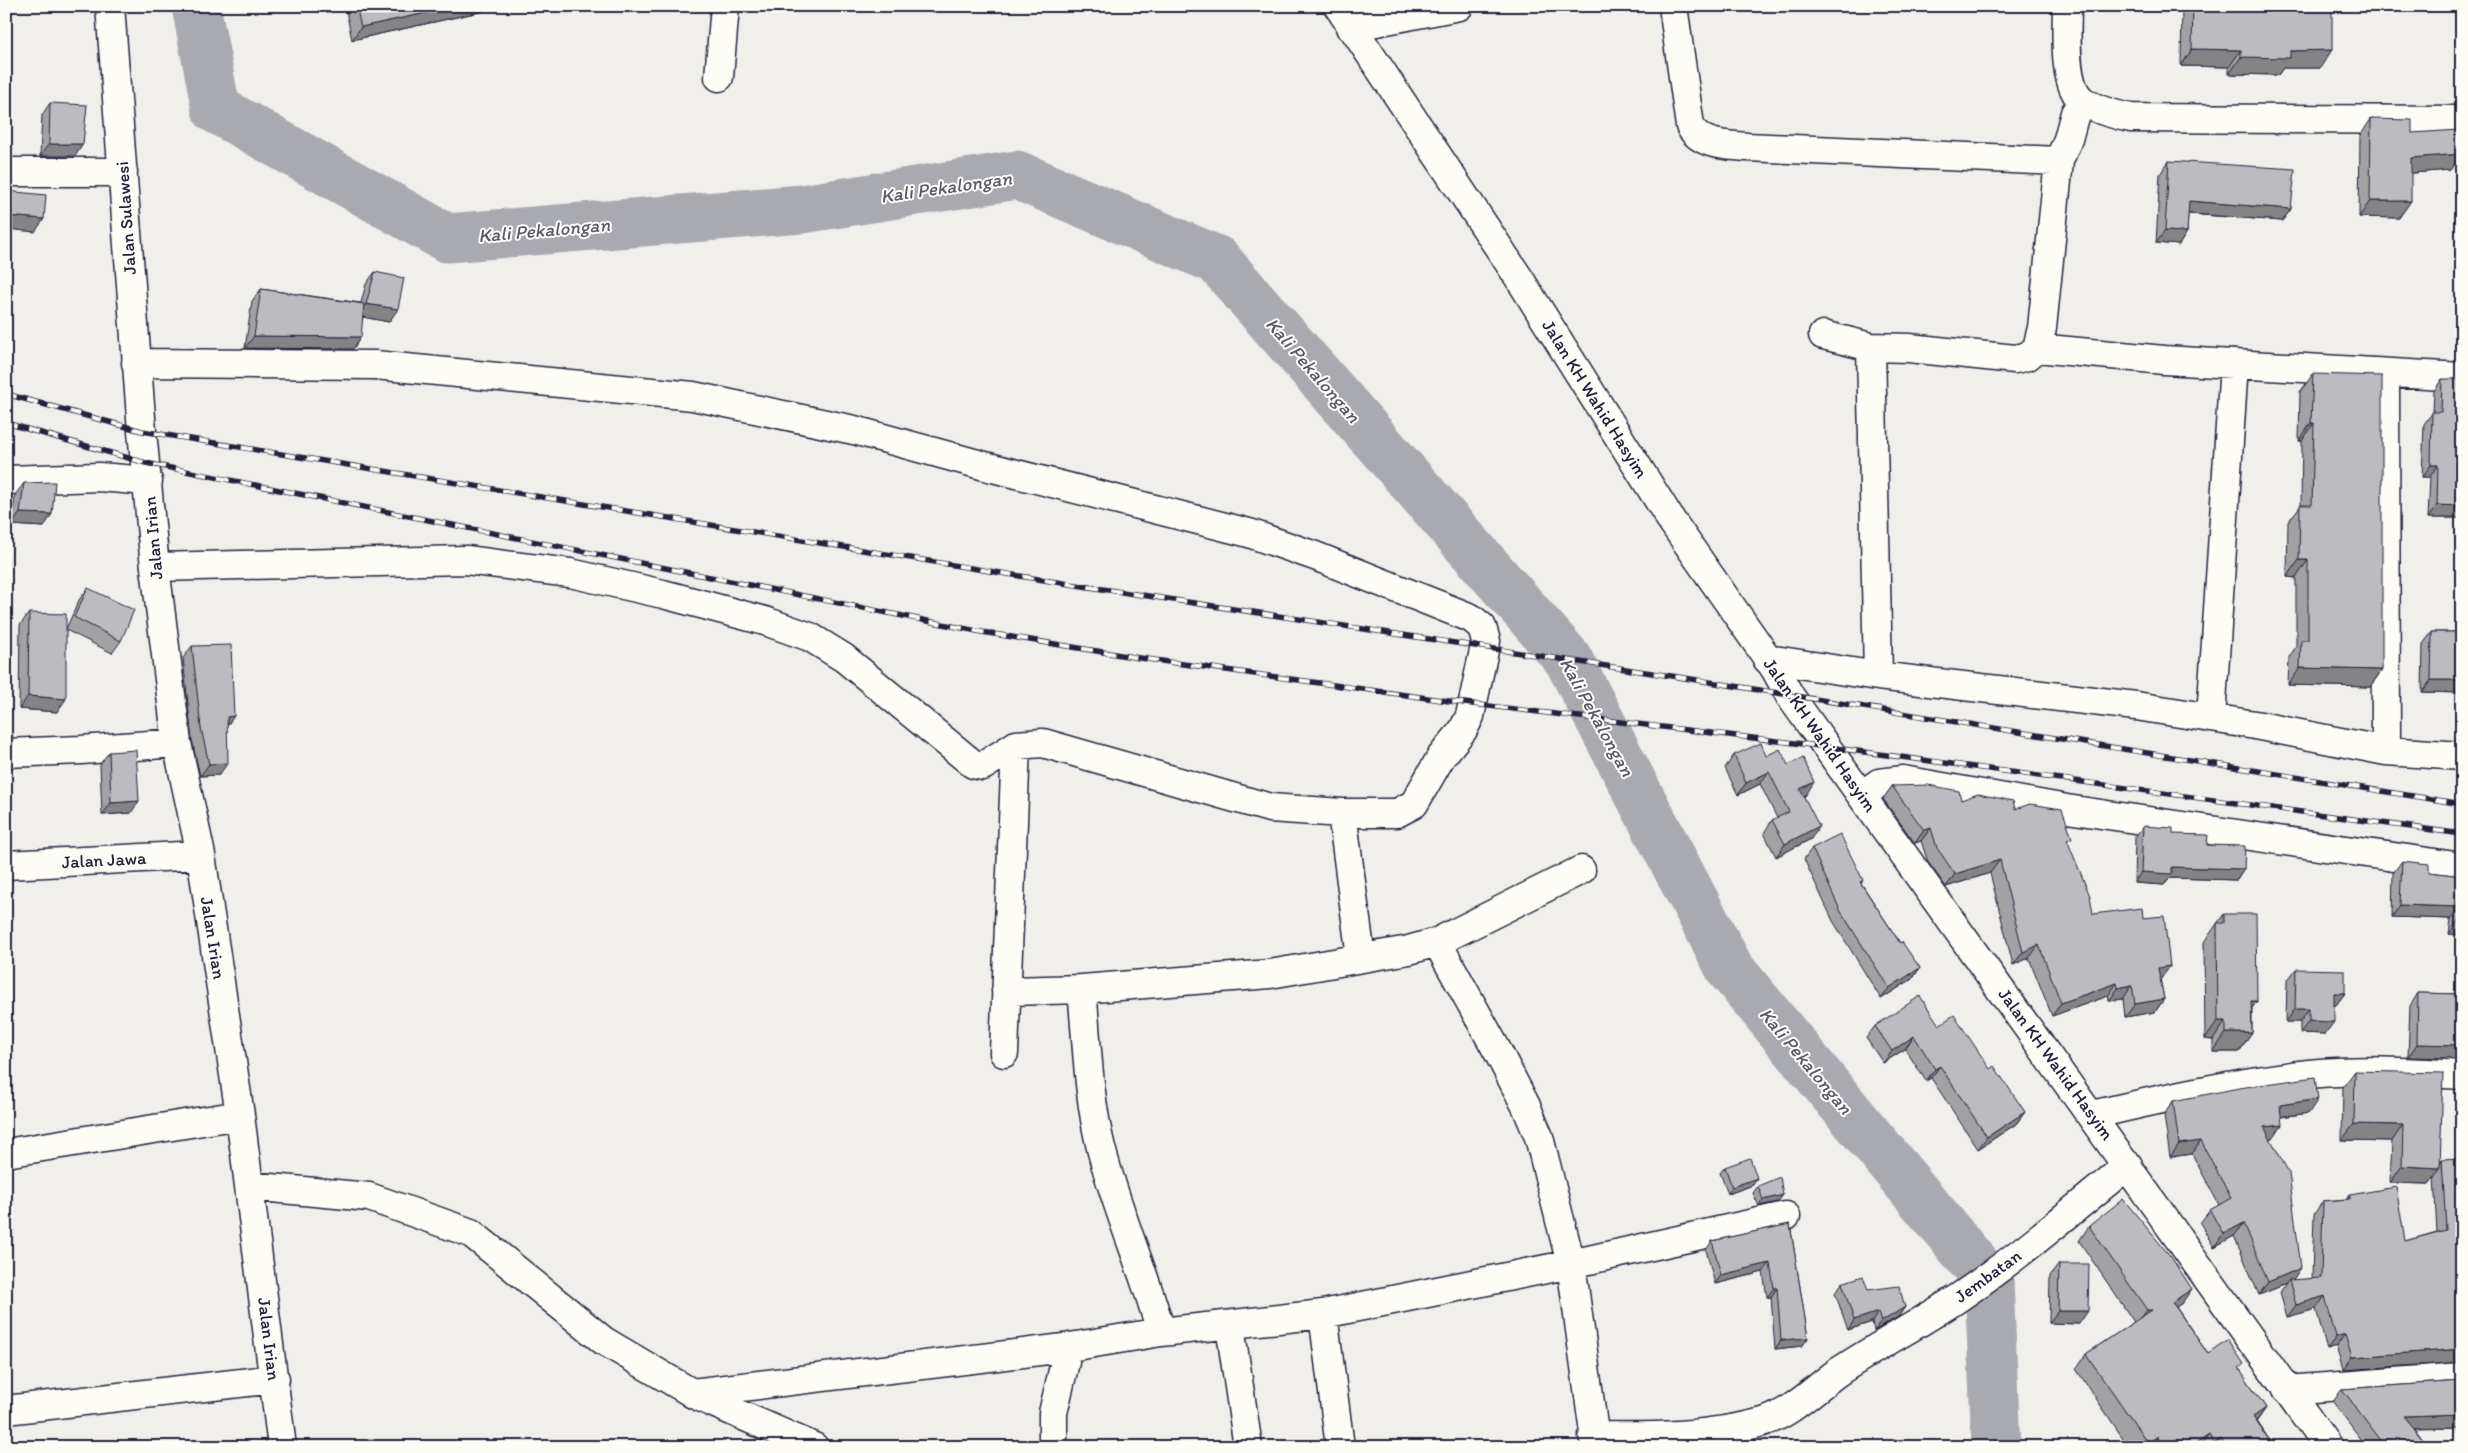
<svg xmlns="http://www.w3.org/2000/svg" width="2468" height="1453" font-family="Itim,sans-serif">
	<style>
		.lines { fill: none; stroke-linecap: round; stroke-linejoin: round }
		.river { stroke: #a9a9b0; stroke-width: 49 }
		.minor-casing { stroke: #22223b; stroke-width: 31 }
		.major-casing { stroke: #22223b; stroke-width: 31 }
		.minor { stroke: #fdfcf7; stroke-width: 28 }
		.major { stroke: #fdfcf7; stroke-width: 28 }
		.rail-casing { stroke: #22223b; stroke-width: 5.5 }
		.rail { stroke: #fdfcf7; stroke-width: 4; stroke-dasharray: 11; stroke-linecap: butt }
		.wall { fill: #a2a2a5; stroke: #22223b }
		.shaded-wall { fill: #848486; stroke: #22223b }
		.building { fill: #bcbcc0; stroke: #22223b }
		.labels { text-anchor: middle; dominant-baseline: central; stroke-width: 4; stroke-linejoin: round; paint-order: stroke }
		.street-label { font-size: 18px; fill: #22223b; stroke: #fdfcf7 }
		.water-label { font-size: 19px; font-style: italic; fill: #58586a; stroke: #fdfcf7 }
	</style>
	<rect width="100%" height="100%" fill="#f0efec"/>
	<filter id="ink" filterUnits="userSpaceOnUse"><feTurbulence type="fractalNoise" baseFrequency=".02" numOctaves="2"/><feDisplacementMap in="SourceGraphic" scale="10" xChannelSelector="R" yChannelSelector="G"/><feConvolveMatrix kernelMatrix="1 2 1 2 8 2 1 2 1" color-interpolation-filters="sRGB"/></filter>
	<g filter="url(#ink)">
		<g class="lines">
			<!-- river -->
			<path class="river" d="M196 6 216 109 447 238 802 209 1017 175 1217 260 1568 659 1730 969 1989 1281 1996 1447"/>
			<defs>
				<path id="minor" d="M110 6 142 431 155 567 177 743 201 855 240 1115 282 1447
					M1673 6 1690 126C1701 146 1727 145 1747 147L2059 161 2042 328 2037 348 2028 356 2015 359 1909 348 1871 347 1878 676
					M2067 6C2067 30 2062 86 2083 101 2096 110 2116 115 2131 118L2462 120
					M1350 27 1459 6
					M719 77 725 6
					M2059 161 2068 139 2075 113 2083 101
					M6 172H123
					M1823 335 1871 347
					M2037 348 2164 360 2462 377
					M136 363 375 365 693 396 854 430 985 466 1249 533 1315 556 1471 618 1482 627 1486 641 1470 716 1463 730 1441 757 1414 804 1397 813H1342L1270 808 1043 743 1016 745 983 766 973 764 844 658 810 637 765 621 663 594 570 573 466 560 155 567
					M2385 374 2386 751
					M6 480 99 477 148 481
					M1767 659 1878 676 2136 706 2255 725 2386 751 2462 756
					M2211 718 2234 364
					M6 753 81 750 177 743
					M1862 795 1879 783 1903 780 2067 809 2462 867
					M1342 813 1361 958
					M6 865 201 855
					M1437 942 1581 870
					M1082 989C1087 1042 1088 1096 1101 1148 1117 1211 1144 1270 1161 1332L1323 1314 1571 1264 1786 1216
					M1006 991 1082 989 1270 974 1409 950 1437 942 1498 1052 1526 1106 1539 1137 1571 1264 1596 1447
					M1004 1053 1016 745
					M2092 1115C2164 1098 2236 1082 2309 1074 2359 1069 2412 1072 2462 1075
					M6 1153 240 1115
					M249 1186 369 1197 471 1233 604 1341 692 1393 1064 1348 1161 1332
					M1323 1314 1340 1447
					M1230 1326 1248 1447
					M2286 1390 2462 1377
					M693 1394 814 1447
					M6 1410 275 1379
					M1593 1436C1650 1437 1708 1437 1763 1422 1792 1413 1814 1389 1838 1372 1877 1346 1919 1324 1958 1298 2017 1258 2072 1211 2128 1165
					M1053 1447V1413L1065 1362 1064 1348"/>
				<path id="major" d="M1338 6 1519 278 1671 520 1775 669 1790 696 2328 1447"/>
			</defs>
			<!-- minor casing -->
			<use href="#minor" class="minor-casing"/>
			<!-- major casing -->
			<use href="#major" class="major-casing"/>
			<!-- minor -->
			<use href="#minor" class="minor"/>
			<!-- major -->
			<use href="#major" class="major"/>
			<defs>
				<path id="rail" d="M6 394 142 431 1050 581 1691 679 2462 804
					M6 423 146 463 982 632 1133 657 1456 702 1828 747 2462 834"/>
			</defs>
			<!-- rail casing -->
			<use href="#rail" class="rail-casing"/>
			<!-- rail -->
			<use href="#rail" class="rail"/>
		</g>
		<!-- wall -->
		<path class="wall" d="M345 6H487L484 11 352 40Z
			M2182 6H2332L2320 68H2283L2278 75 2229 74V67L2181 66Z
			M50 103 83 144 75 156H40L42 115Z
			M2371 119 2412 133 2461 154 2450 170 2411 173 2399 218 2359 217 2360 136Z
			M2169 161 2291 209 2282 221 2188 214 2187 232 2179 245 2156 243 2160 174Z
			M375 272 389 322 363 317 353 349 245 348 252 301 261 289 361 303 366 284Z
			M2313 374 2382 670 2370 687 2288 685 2289 657 2296 647V578L2287 577 2288 522 2301 505 2302 441H2299L2300 392Z
			M2442 379 2462 518H2428L2430 477H2422L2424 424 2433 412 2434 391Z
			M24 483 44 527 11 525 15 495Z
			M88 588 121 641 112 653 66 630 57 712 19 709 20 625 29 613 66 629 79 600Z
			M2432 632H2462V693L2422 692 2423 644Z
			M192 646 227 726 219 775 200 776 192 740 183 658Z
			M109 752 131 813 102 815 100 764Z
			M1734 755 1766 756 1788 765 1806 795 1804 796 1811 839 1776 857 1764 833 1772 820 1777 818 1760 784 1738 795 1725 768Z
			M1892 786 1961 800 2015 809 2068 843 2093 914 2143 918 2170 966 2160 979 2164 999 2155 1012 2125 1017 2123 999 2109 1001 2108 996 2052 1016 2029 958 2013 965 1990 873 1946 887 1928 862 1921 841 1915 843 1883 799Z
			M2143 826 2173 834 2207 845 2244 869 2237 880 2169 878 2164 885 2134 883 2135 837Z
			M1812 848 1863 880 1861 883 1900 943 1920 968 1912 979 1881 999 1833 921 1804 859Z
			M2402 861 2429 872 2462 876V935L2449 934 2451 919 2392 917 2393 873Z
			M2224 914 2257 1001 2252 1008V1033L2239 1052H2213V1040L2205 1039 2204 942Z
			M2296 969 2345 993 2336 1005H2334L2325 1034 2300 1033V1022H2286L2287 981Z
			M2418 993 2462 994 2408 1057 2410 1006Z
			M1939 1025 1990 1069 2025 1112 2016 1124 1978 1149 1931 1078 1926 1081 1905 1049 1883 1063 1866 1038 1875 1026Z
			M2355 1071 2440 1163 2442 1159 2461 1361 2343 1370 2336 1347 2327 1350 2316 1309 2287 1317 2280 1293 2286 1284 2259 1295 2234 1236 2214 1247 2200 1223 2210 1210 2219 1205 2192 1154 2170 1157 2164 1115 2173 1101 2309 1113 2281 1117 2273 1138H2270L2293 1280 2312 1279 2314 1214 2323 1201 2347 1199 2350 1195 2405 1241 2437 1232 2434 1177 2429 1184 2390 1183 2392 1141 2342 1140 2343 1087Z
			M1725 1167 1753 1185 1728 1194 1720 1173Z
			M1758 1186 1778 1202 1759 1206 1753 1193Z
			M1790 1224 1808 1338 1802 1346 1775 1349 1771 1297H1767L1763 1272 1715 1284 1706 1250 1712 1241Z
			M2089 1226 2182 1303 2176 1307 2208 1354 2240 1370 2266 1408 2257 1421 2274 1447H2129L2076 1369 2086 1354 2134 1322 2079 1241Z
			M2059 1264 2079 1324 2049 1323 2050 1276Z
			M1842 1283 1868 1290 1905 1307 1898 1317 1874 1331 1872 1322 1848 1330 1835 1293Z
			M2462 1381V1441L2459 1427 2415 1428 2430 1447H2367L2333 1402 2342 1389Z"/>
		<!-- shaded-wall -->
		<path class="shaded-wall" d="M458 6H487L484 11 352 40 361 27Z
			M2192 49 2241 50 2229 67 2181 66Z
			M2332 50 2320 68H2283L2278 75 2229 74 2241 57 2290 51Z
			M49 144H83L75 156H40Z
			M2461 154 2450 170 2400 174 2411 158Z
			M2189 201 2291 209 2282 221 2180 213Z
			M2370 201H2411L2399 218 2359 217Z
			M6 216 44 219 35 232 6 229Z
			M2165 231 2187 232 2179 245 2156 243Z
			M366 304 398 309 389 322 358 316Z
			M254 336 361 337 353 349 245 348Z
			M2311 423H2314L2302 441H2299Z
			M2431 465H2438L2430 477H2422Z
			M2437 505 2462 506V518H2428Z
			M20 513 52 514 44 527 11 525Z
			M2299 560H2308L2296 578 2287 577Z
			M2300 668 2382 670 2370 687 2288 685Z
			M2431 680H2462V693L2422 692Z
			M28 696 66 699 57 712 19 709Z
			M234 716 225 729 227 717Z
			M228 763 219 775 200 776 209 764Z
			M1769 772 1760 784 1738 795 1746 783Z
			M1814 782 1806 795 1792 802 1800 789Z
			M139 801 131 813 102 815 111 803Z
			M1819 826 1811 839 1776 857 1785 844Z
			M1931 828 1921 841 1915 843 1924 830Z
			M2000 860 1990 873 1946 887 1955 874Z
			M2172 867 2244 869 2237 880 2169 878 2164 885 2134 883 2141 872Z
			M2400 905 2460 907 2451 919 2392 917Z
			M2458 921 2462 922V935L2449 934Z
			M2039 945 2029 958 2013 965 2023 952Z
			M2170 966 2161 979 2149 981 2158 968Z
			M1920 968 1912 979 1881 999 1889 988Z
			M2117 983 2108 996 2052 1016 2061 1003Z
			M2132 985 2123 999 2109 1001 2118 988Z
			M2334 993H2345L2336 1005H2325Z
			M2164 999 2155 1012 2125 1017 2135 1004Z
			M2251 1001H2257L2244 1019Z
			M2295 1009H2309L2300 1022H2286Z
			M2218 1021H2226L2213 1040 2205 1039Z
			M2309 1021 2334 1022 2325 1034 2300 1033Z
			M2226 1033H2252L2239 1052H2213Z
			M1914 1036 1905 1049 1883 1063 1892 1051Z
			M2417 1044 2462 1045V1058L2408 1057Z
			M1940 1066 1931 1078 1926 1081 1935 1069Z
			M2318 1099 2309 1113 2270 1118 2280 1105Z
			M2025 1112 2016 1124 1978 1149 1987 1137Z
			M2354 1124 2403 1125 2392 1141 2342 1140Z
			M2282 1125 2273 1138 2255 1141 2264 1127Z
			M2201 1141 2192 1154 2170 1157 2179 1144Z
			M2402 1166 2440 1168 2429 1184 2390 1183Z
			M1757 1178 1753 1185 1728 1194 1732 1187Z
			M1783 1195 1778 1202 1759 1206 1763 1200Z
			M2244 1223 2234 1236 2214 1247 2223 1234Z
			M1770 1263 1763 1272 1715 1284 1721 1275Z
			M2301 1268 2292 1281 2289 1280 2286 1284 2259 1295 2268 1282Z
			M1774 1288H1777L1771 1297H1767Z
			M2192 1289 2182 1303 2162 1317 2172 1302Z
			M2325 1296 2316 1309 2287 1317 2296 1305Z
			M1905 1307 1898 1317 1874 1331 1881 1322Z
			M2147 1310H2152L2136 1325Z
			M2058 1311H2088L2079 1324 2049 1323Z
			M1878 1312 1872 1322 1848 1330 1854 1320Z
			M2345 1334 2336 1347 2327 1350 2336 1337Z
			M1808 1338 1802 1346 1775 1349 1781 1340Z
			M2462 1349V1362L2343 1370 2352 1357Z
			M2266 1408 2255 1423 2253 1417Z
			M2462 1414V1423L2459 1427 2396 1428 2404 1416Z
			M2209 1435 2200 1447H2191Z
			M2158 1436 2151 1447H2145L2148 1443Z
			M2221 1439 2215 1447H2211L2214 1443Z"/>
		<!-- building -->
		<path class="building" d="M356 6H458L361 27Z
			M2193 6H2332V50L2290 51V58L2241 57V50L2192 49Z
			M50 103 87 105 83 144H49Z
			M2371 119 2412 120V133L2459 130 2461 154 2411 158V201H2370Z
			M2169 161 2295 169 2291 209 2189 201 2187 232 2165 231Z
			M6 191 46 195 44 219 6 216Z
			M375 272 404 278 398 309 366 304Z
			M261 289 364 304 361 337 254 336Z
			M6 299H11L9 340H6Z
			M2313 374 2382 376V670L2300 668 2301 640H2308V560H2299L2300 505H2312L2314 423H2311Z
			M2442 379H2462V506L2437 505 2438 465H2431L2432 412H2441Z
			M55 482 52 514 20 513 24 483Z
			M6 553H8L9 573H6Z
			M88 588 134 610 121 641 74 617Z
			M29 613 66 614V699L28 696Z
			M2432 632H2462V680H2431Z
			M231 645 234 716 227 717 228 763 209 764 201 728 192 646Z
			M1761 743 1766 756 1780 749 1788 765 1803 758 1814 782 1800 789 1819 826 1785 844 1772 820 1789 812 1769 772 1746 783 1734 755Z
			M136 750 139 801 111 803 109 752Z
			M1928 785 1959 791 1961 800 1978 794 2013 801 2015 809 2030 804 2062 809 2072 838 2067 840 2090 896 2093 914 2142 908 2143 918 2164 916 2170 966 2158 968 2164 999 2135 1004 2132 985 2118 988 2117 983 2061 1003 2039 945 2023 952 2000 860 1955 874 1937 848 1931 828 1924 830 1892 786Z
			M2143 826 2173 828V834L2208 835 2207 845 2245 846 2244 869 2172 867V874L2141 872Z
			M1840 834 1863 880 1860 882 1900 943 1902 942 1920 968 1889 988 1840 910 1812 848Z
			M2402 861 2429 864V872L2462 876V922L2458 921 2460 907 2400 905Z
			M2224 914H2256L2257 1001H2251L2252 1033H2226V1021H2218L2217 923H2224Z
			M2296 969 2345 970V993H2334V1022L2309 1021V1009H2295Z
			M2418 993 2462 994V1045L2417 1044Z
			M1920 996 1939 1025 1954 1015 1990 1069 1994 1066 2025 1112 1987 1137 1940 1066 1935 1069 1914 1036 1892 1051 1875 1026Z
			M2355 1071 2443 1073 2440 1168 2402 1166 2403 1125 2354 1124Z
			M2315 1077 2318 1099 2280 1105 2282 1125 2264 1127 2289 1173 2301 1268 2268 1282 2244 1223 2223 1234 2210 1210 2231 1198 2201 1141 2179 1144 2173 1101 2239 1088Z
			M1750 1158 1757 1178 1732 1187 1725 1167Z
			M2462 1158V1349L2352 1357 2345 1334 2336 1337 2325 1296 2296 1305 2289 1280 2321 1278 2323 1201 2350 1199V1195L2396 1187 2405 1241 2446 1230 2442 1159Z
			M1780 1177 1783 1195 1763 1200 1758 1186Z
			M2123 1199 2171 1257 2192 1289 2172 1302 2208 1354 2228 1340 2244 1364 2239 1368 2266 1408 2253 1417 2274 1447H2226L2221 1439 2214 1443 2209 1435 2191 1447H2180L2178 1440H2175L2173 1447H2165L2163 1443 2160 1444 2158 1436 2148 1443 2086 1354 2152 1310H2147L2089 1226Z
			M1790 1224 1808 1338 1781 1340 1777 1288H1774L1770 1263 1721 1275 1712 1241Z
			M2059 1264H2089L2088 1311H2058Z
			M1863 1276 1868 1290 1899 1286 1905 1307 1881 1322 1878 1312 1854 1320 1842 1283Z
			M2462 1381V1414L2404 1416 2430 1447H2386L2342 1389Z"/>
	</g>
	<g class="labels">
		<!-- street labels -->
		<g class="street-label">
			<text transform="translate(126 218) rotate(-94)">Jalan Sulawesi</text>
			<text transform="translate(1595 399) rotate(58)">Jalan KH Wahid Hasyim</text>
			<text transform="translate(153 538) rotate(-95)">Jalan Irian</text>
			<text transform="translate(1820 735) rotate(55)">Jalan KH Wahid Hasyim</text>
			<text transform="translate(104 860) rotate(-3)">Jalan Jawa</text>
			<text transform="translate(213 938) rotate(81)">Jalan Irian</text>
			<text transform="translate(2056 1064) rotate(54)">Jalan KH Wahid Hasyim</text>
			<text transform="translate(1988 1276) rotate(-36)">Jembatan</text>
			<text transform="translate(269 1339) rotate(83)">Jalan Irian</text>
		</g>
		<!-- water labels -->
		<g class="water-label">
			<text transform="translate(946 187) rotate(-8)">Kali Pekalongan</text>
			<text transform="translate(544 230) rotate(-5)">Kali Pekalongan</text>
			<text transform="translate(1313 370) rotate(49)">Kali Pekalongan</text>
			<text transform="translate(1597 717) rotate(61)">Kali Pekalongan</text>
			<text transform="translate(1806 1061) rotate(50)">Kali Pekalongan</text>
		</g>
	</g>
	<!-- margin -->
	<rect width="2468" height="1453" fill="none" stroke="#fdfcf7" stroke-width="25"/>
	<rect x="12" y="12" width="2443" height="1428" fill="none" stroke="#22223b" stroke-width="2" filter="url(#ink)"/>
</svg>
